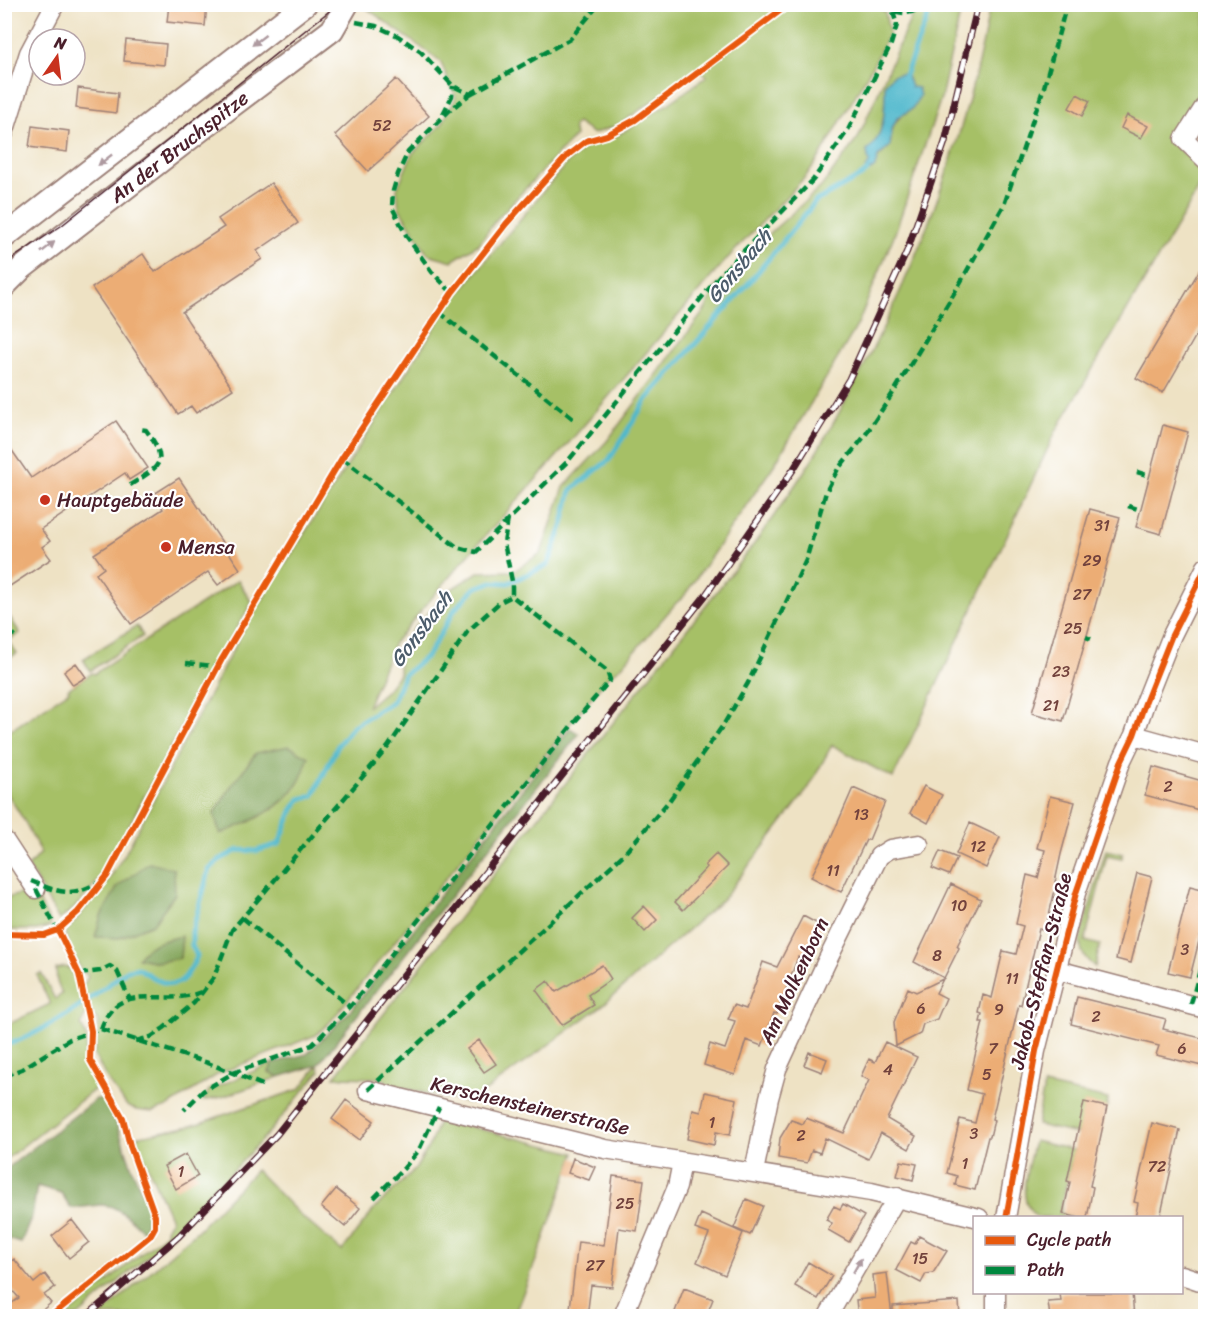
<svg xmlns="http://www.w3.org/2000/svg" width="1210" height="1321" font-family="Sriracha,sans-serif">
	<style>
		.green { fill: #a6c066; stroke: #787048; stroke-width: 1.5; fill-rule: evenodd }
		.forest { fill: #84a65b; stroke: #676243; stroke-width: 1.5 }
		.water { fill: #4fb8cc; stroke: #4c6c7c; stroke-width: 1.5 }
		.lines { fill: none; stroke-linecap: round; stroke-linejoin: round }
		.stream { stroke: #4fb8cc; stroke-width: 5 }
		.building { fill: #ecad74 }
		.minor-casing { stroke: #9c8078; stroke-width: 21 }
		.major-casing { stroke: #9c8078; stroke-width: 26 }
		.minor { stroke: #fff; stroke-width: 18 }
		.major { stroke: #fff; stroke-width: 22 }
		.tram { stroke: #4a1f2b; stroke-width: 1.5 }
		.rail-casing { stroke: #4a1f2b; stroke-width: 7 }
		.rail { stroke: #fff; stroke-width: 4.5; stroke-dasharray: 14; stroke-linecap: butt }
		.quiet { stroke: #00873e; stroke-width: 4.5; stroke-dasharray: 9 4.5; stroke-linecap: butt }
		.cycleway-casing { stroke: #fff; stroke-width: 10 }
		.cycleway { stroke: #e8590c; stroke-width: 6 }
		.oneway { fill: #ae9aa0 }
		.poi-dot { fill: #c8321e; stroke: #fff; stroke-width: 2 }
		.labels { text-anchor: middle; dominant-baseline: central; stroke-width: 4.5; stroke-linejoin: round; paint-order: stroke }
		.number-label { font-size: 16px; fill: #72423d }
		.street-label { font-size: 20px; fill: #4a1f2b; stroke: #fff }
		.poi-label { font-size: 20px; fill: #4a1f2b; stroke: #fff; text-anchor: start }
		.water-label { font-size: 21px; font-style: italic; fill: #4c5c6b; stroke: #fff }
	</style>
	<rect width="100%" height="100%" fill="#fff"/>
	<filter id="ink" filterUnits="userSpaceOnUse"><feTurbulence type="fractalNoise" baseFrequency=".0167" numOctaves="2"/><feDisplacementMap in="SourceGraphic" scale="12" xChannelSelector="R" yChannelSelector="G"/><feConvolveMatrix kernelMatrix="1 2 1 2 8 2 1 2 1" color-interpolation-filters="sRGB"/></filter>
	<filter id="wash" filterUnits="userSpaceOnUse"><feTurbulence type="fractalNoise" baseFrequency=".008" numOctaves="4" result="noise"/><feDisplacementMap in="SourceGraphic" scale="24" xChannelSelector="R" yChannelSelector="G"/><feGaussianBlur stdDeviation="1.35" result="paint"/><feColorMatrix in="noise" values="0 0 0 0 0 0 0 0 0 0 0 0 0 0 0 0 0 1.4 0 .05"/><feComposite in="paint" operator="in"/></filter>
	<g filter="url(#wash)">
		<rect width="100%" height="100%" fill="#eee2c4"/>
		<!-- green -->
		<path class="green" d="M362 5H874L885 12 889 33 873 65 821 155 806 176 726 260 567 445 462 562 394 643 367 707 387 690 399 674V650L416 625 453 588 478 572 514 571 541 553 564 487 607 441 705 310 716 287 759 243 821 187 858 138 912 15 898 5H962L941 98 895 233 857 326 774 465 682 599 677 602 621 667 607 678 331 1021 316 1035 220 1073 167 1107 152 1112 136 1110 127 1106 109 1082 94 1055 97 1039 99 1021 92 1014 85 1016 81 1024 87 1039 85 1055 96 1080 95 1089 5 1160V1026L50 1004 37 975 41 973 55 999 62 994 57 982 56 969 64 967 69 968 73 973 77 985 85 983 88 976 81 970 75 958 72 957 65 933 110 878 126 852 245 627 449 305 565 165 587 146 616 136 668 104 707 76 698 69 620 124 593 134 577 123 573 126 575 136 495 221 479 244 452 261 428 254 399 208 397 189 412 154 442 124 456 97 440 61ZM909 81 912 109C893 120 892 125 890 146L878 158 864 175 869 163 867 151C886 135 885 107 885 84ZM277 806 249 822 220 833 214 815Z
			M990 5H1205V92L1174 144 1205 173V178L1056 431 893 778 832 745 808 789 723 899 603 1005 469 1103 394 1086 382 1078 334 1077 754 544C775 514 797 484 816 453 898 314 962 164 990 5Z
			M238 580 252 603 214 666 104 872C91 891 78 907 59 920L28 866 41 853 25 822 5 790V734L69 691 68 689 92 673 94 674Z
			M9 616 20 633 8 641 17 653 5 661V619Z
			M137 626 143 636 90 671 83 659Z
			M1106 850 1123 854 1122 858 1107 855 1085 941 1100 945 1095 967C1085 959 1080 952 1080 939Z
			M33 890 51 923 50 927 36 930H5L4 899Z
			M273 1063 269 1072 279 1077 222 1097 203 1101 209 1090Z
			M318 1065 320 1071 271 1130 176 1232 78 1316H66L166 1233V1229L171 1220 135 1137 191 1126 300 1089Z
			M1044 1085 1108 1099 1107 1107 1077 1134 1037 1125Z
			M440 1119 575 1153 538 1255 514 1316H100L198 1230 256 1170 302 1217 342 1251 375 1208 416 1168 430 1144Z
			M1034 1141 1074 1150 1060 1213 1079 1217H1037C1014 1201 1029 1165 1034 1141Z"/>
		<!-- forest -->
		<path class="forest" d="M570 728 579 734 318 1065 279 1077 269 1072 273 1063 307 1054 350 1011Z
			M289 746 309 757C305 766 303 776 298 783 282 810 247 823 220 834L214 814 230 788 256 753Z
			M149 863 174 869 175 894 153 924 119 938 95 937 101 916 118 886Z
			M182 936 180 958 158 962 138 958C147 943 165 940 182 936Z
			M96 1099H102L109 1102 133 1171 149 1208 144 1232C132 1221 118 1204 100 1205 90 1206 81 1208 71 1208L61 1193 37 1186 32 1216 21 1243 5 1238V1170Z"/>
		<!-- water -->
		<path class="water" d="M906 73 911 87 918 88 920 96 912 109 897 118 892 129 890 146 878 157 875 167 863 175 869 163 867 151C886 135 885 107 885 84L893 75Z"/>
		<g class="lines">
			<!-- stream -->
			<path class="stream" d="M904 78 928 16 937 4
				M4 1046C50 1030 90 1000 127 970L138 968C170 989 180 994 197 956L192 946V932L209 870 219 860 238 850 256 851 279 844 292 811 300 799 313 796 338 745 353 726 393 701 404 675 428 655 455 609 475 588 492 582 508 583 548 565 563 524 571 490 609 460 647 399 753 278 816 201 863 175 867 171"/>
		</g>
		<g id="blocks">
			<!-- building -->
			<path class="building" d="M169 4H207L205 26 167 22Z
				M126 40 166 44 164 65 124 61Z
				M396 79 429 116 368 171 335 135Z
				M78 88 118 93 116 113 76 108Z
				M1077 94 1090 101 1082 116 1069 108Z
				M1127 115 1148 126 1141 138 1121 128Z
				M32 126 69 131 67 152 29 147Z
				M271 183 298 223 257 251 262 259 182 312 233 389 196 413 191 406 178 414 92 288 143 254 155 272 224 227 218 219Z
				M1206 259V318L1163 393 1136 378Z
				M116 421 148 468 129 480 125 473 41 529 50 541 42 547 51 559 4 590V439L31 478Z
				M1163 425 1188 432 1161 534 1136 527Z
				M179 478 240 569 218 585 208 572 131 624 96 574 104 568 94 554 163 509 154 494Z
				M1090 509 1120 517 1063 721 1032 713Z
				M76 663 86 677 73 685 64 672Z
				M1153 767 1206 782V812L1145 795Z
				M924 786 942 795 928 823 910 813Z
				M853 788 885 802 869 840H866L841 892 811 877 832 836Z
				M1050 796 1075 802 1061 854 1055 882H1057L1045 931 1039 929 1021 1005 1019 1004 992 1119 994 1120 990 1137H988L975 1190 955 1185 957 1176 947 1173 960 1119 975 1123 982 1094 967 1090 983 1022H980L982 1014 979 1013 983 995 992 998 1003 951 1016 954 1023 926 1016 924 1027 875 1038 878 1045 850 1037 848Z
				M970 823 1000 837 986 868 956 854Z
				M940 851 957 858 949 875 932 868Z
				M716 854 728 866 683 910 675 902 707 867 705 865Z
				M1137 873 1152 877 1131 963 1116 959Z
				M951 884 981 899 957 946 959 948 944 978 914 962Z
				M1190 886 1206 890V913L1190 977 1168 972Z
				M644 906 657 920 645 932 632 918Z
				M803 916 822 926 804 960 798 957 777 1014 774 1013 762 1046 746 1040 735 1075 704 1065 710 1044 725 1049 735 1021 728 1019 734 1005 746 1009 763 962 777 967Z
				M602 965 611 979 588 995 594 1005 562 1025 536 990 548 981 556 992Z
				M943 979 936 993 946 998 937 1019 923 1024 920 1034 896 1046 894 1022 908 988 916 992Z
				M1077 997 1166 1019 1163 1029 1206 1039V1067L1156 1055 1159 1046 1071 1024Z
				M479 1040 496 1064 484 1072 467 1049Z
				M885 1042 917 1057 887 1119 916 1136 909 1149 881 1133 868 1159 825 1138 820 1153 812 1150 807 1163 778 1158 780 1138 791 1120 803 1124 806 1118 844 1133 869 1080 861 1076 869 1059 875 1062Z
				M809 1052 827 1059 822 1072 804 1065Z
				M705 1092 737 1099 730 1135 716 1132 714 1145 687 1139 693 1110 701 1112Z
				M346 1100 374 1121 360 1140 332 1119Z
				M1084 1102 1107 1107 1090 1186 1093 1187 1087 1218H1079L1063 1214 1070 1182 1067 1181Z
				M1152 1123 1180 1130 1160 1218H1135L1138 1203 1134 1202Z
				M186 1154 198 1176 176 1189 164 1166Z
				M573 1158 595 1167 589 1180 568 1173Z
				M901 1161 917 1164 913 1180 897 1176Z
				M613 1176 644 1180 637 1231 619 1228 612 1287 591 1285 587 1317H569L578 1242 604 1245Z
				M336 1189 360 1208 345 1227 321 1207Z
				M746 1199 763 1206 750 1235 734 1228Z
				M843 1204 864 1216 849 1242 828 1230 832 1223 826 1220 834 1206 840 1209Z
				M701 1214 743 1233 725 1275 697 1262 709 1234 695 1229Z
				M72 1220 89 1242 69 1258 52 1236Z
				M919 1236 947 1251 933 1273 926 1274 921 1283 896 1270 911 1242 915 1244Z
				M14 1259 34 1283 45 1274 55 1287 44 1295 51 1303 34 1317H4V1309L19 1298 4 1281V1267Z
				M808 1262 832 1276 818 1299 795 1286Z
				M887 1273 892 1317H858L856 1300 875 1298 873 1275Z
				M684 1288 713 1299 706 1317H673Z
				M1060 1293H1132L1134 1317H1050L1048 1302 1061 1301Z
				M959 1301 960 1317H893V1306Z"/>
		</g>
	</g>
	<g filter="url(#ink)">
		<use href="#blocks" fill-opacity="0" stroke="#9c8078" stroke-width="1.5"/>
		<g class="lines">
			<defs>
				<path id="minor" d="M1206 104 1184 139 1206 160
					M4 133 29 53 55 4
					M1134 735 1206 755
					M4 840 36 889
					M1057 970 1206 1009
					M368 1090 605 1149 871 1192 979 1218
					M754 1172 769 1098 777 1069 826 963 879 856 890 849 919 844
					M1006 1218 1036 1051 1076 893 1121 762 1134 735 1145 703 1172 635 1206 567
					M1182 1275 1206 1283
					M996 1292V1316
					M623 1316 677 1187 682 1162
					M828 1316 897 1197"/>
				<g id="major">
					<path d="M4 237 305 4"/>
					<path id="s1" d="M4 286 22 268 230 107 332 30 347 4"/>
				</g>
			</defs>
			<!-- minor casing -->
			<use href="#minor" class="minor-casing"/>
			<!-- major casing -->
			<use href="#major" class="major-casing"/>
			<!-- minor -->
			<use href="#minor" class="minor"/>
			<!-- major -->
			<use href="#major" class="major"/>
			<!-- tram -->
			<path class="tram" d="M4 264 61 226 338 4"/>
			<defs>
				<path id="rail" d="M87 1316 179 1236 277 1134 705 596 793 470 849 379 907 251 945 142 978 4"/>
			</defs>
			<!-- rail casing -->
			<use href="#rail" class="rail-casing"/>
			<!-- rail -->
			<use href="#rail" class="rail"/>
			<!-- quiet -->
			<path class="quiet" d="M883 4C896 14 911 18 923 4
				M356 22 376 26 398 36 421 52 453 86 470 94 449 111 408 152 398 174 393 191 392 207 407 237 432 272 452 293
				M470 94 570 39 599 4
				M443 114 452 96 453 86
				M439 312 576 421
				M342 458 457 547 476 552 568 461 721 274 813 180 848 130 891 44 897 25 893 12
				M1137 472 1150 476
				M130 485C160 466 170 463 146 430L140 429
				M1128 506 1141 510
				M508 519 504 543 512 581V596
				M4 632 9 628 15 636
				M1086 637 1091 639
				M4 656 7 654
				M186 663 214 666 218 668
				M31 881C58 892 71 898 97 883
				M36 889 59 934
				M243 918 350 1007
				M79 974 100 971 110 966 117 971 129 998
				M1191 1004 1206 947
				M101 1029 208 1063 265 1086
				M136 1041 151 1037 164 1028 194 1003 214 977 232 930 388 747 468 631 500 602 512 596 607 671 610 680 572 725 350 1007 312 1045 233 1073 203 1091 184 1110
				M4 1076 22 1069 70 1039 101 1029C118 978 163 1008 201 992
				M368 1090 624 854 669 801 724 724 748 683 806 560 826 492 838 469 864 437 895 390 959 285 1004 205 1044 87 1064 14V4
				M374 1198 404 1168 419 1150 439 1107"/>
			<defs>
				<path id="cycleway" d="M4 934 44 935 58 930 78 912 107 876 222 659 342 458 452 293 506 224 568 155 586 141 607 135 635 120 789 4
					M1006 1218 1036 1051 1076 893 1121 762 1134 735 1145 703 1172 635 1206 567
					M51 1316 150 1236 155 1227V1216L130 1146 123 1118 90 1060 91 1031 79 974 58 930"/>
			</defs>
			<!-- cycleway casing -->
			<use href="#cycleway" class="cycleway-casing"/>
			<!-- cycleway -->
			<use href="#cycleway" class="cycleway"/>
		</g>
		<!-- one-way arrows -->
		<defs><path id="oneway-solid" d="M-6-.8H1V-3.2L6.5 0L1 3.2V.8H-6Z" transform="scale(1.5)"/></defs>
		<g class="oneway">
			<use href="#oneway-solid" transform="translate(259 40) rotate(142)"/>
			<use href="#oneway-solid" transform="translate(105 160) rotate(142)"/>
			<use href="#oneway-solid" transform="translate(48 247) rotate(-38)"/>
			<use href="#oneway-solid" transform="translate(857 1266) rotate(-60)"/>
		</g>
	</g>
	<!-- markers -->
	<g class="poi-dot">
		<circle cx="45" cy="500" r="6"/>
		<circle cx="166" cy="547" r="6"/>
	</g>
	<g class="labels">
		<!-- number labels -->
		<g class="number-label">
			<text x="382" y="125">52</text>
			<text x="1102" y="525">31</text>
			<text x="1092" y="560">29</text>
			<text x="1082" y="594">27</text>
			<text x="1073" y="628">25</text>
			<text x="1061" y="671">23</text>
			<text x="1051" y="705">21</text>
			<text x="1168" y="786">2</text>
			<text x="861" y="814">13</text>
			<text x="978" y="846">12</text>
			<text x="833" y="870">11</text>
			<text x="959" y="905">10</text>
			<text x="1185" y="949">3</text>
			<text x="937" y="955">8</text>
			<text x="1012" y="978">11</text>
			<text x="921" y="1008">6</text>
			<text x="999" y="1009">9</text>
			<text x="1096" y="1016">2</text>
			<text x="993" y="1048">7</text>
			<text x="1182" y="1048">6</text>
			<text x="888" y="1069">4</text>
			<text x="987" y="1074">5</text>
			<text x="712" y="1122">1</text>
			<text x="974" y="1133">3</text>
			<text x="801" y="1135">2</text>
			<text x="965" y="1163">1</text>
			<text x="1157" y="1166">72</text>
			<text x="181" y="1171">1</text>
			<text x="625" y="1203">25</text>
			<text x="920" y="1258">15</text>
			<text x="595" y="1265">27</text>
		</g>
		<!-- street labels -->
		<g class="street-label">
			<text stroke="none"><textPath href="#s1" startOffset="224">An der Bruchspitze</textPath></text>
			<text transform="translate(1041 971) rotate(-76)">Jakob-Steffan-Straße</text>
			<text transform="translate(794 981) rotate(-65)">Am Molkenborn</text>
			<text transform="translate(530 1106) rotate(13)">Kerschensteinerstraße</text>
		</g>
		<!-- poi labels -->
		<g class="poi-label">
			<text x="57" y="500">Hauptgebäude</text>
			<text x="178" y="547">Mensa</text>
		</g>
		<!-- water labels -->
		<g class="water-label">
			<text transform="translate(739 266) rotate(-50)">Gonsbach</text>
			<text transform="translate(421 629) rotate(-53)">Gonsbach</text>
		</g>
	</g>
	<!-- margin -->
	<rect width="1210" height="1321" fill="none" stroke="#fff" stroke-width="24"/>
	<!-- legend -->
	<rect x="973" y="1216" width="210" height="78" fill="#ffffff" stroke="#b7a5aa" stroke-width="1.5"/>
	<rect x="985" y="1236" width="30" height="9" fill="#e8590c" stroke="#b7a5aa" stroke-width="1.5"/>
	<text x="1027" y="1246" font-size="18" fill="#4a1f2b">Cycle path</text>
	<rect x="985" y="1266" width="30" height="9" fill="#00873e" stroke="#b7a5aa" stroke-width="1.5"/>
	<text x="1027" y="1276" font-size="18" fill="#4a1f2b">Path</text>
	<!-- north arrow -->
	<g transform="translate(57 57) rotate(14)"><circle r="28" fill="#ffffff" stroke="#b7a5aa" stroke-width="1.5"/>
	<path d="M0-4.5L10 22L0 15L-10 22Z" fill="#c8321e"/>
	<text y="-9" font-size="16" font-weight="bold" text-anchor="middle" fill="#4a1f2b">N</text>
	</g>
</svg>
